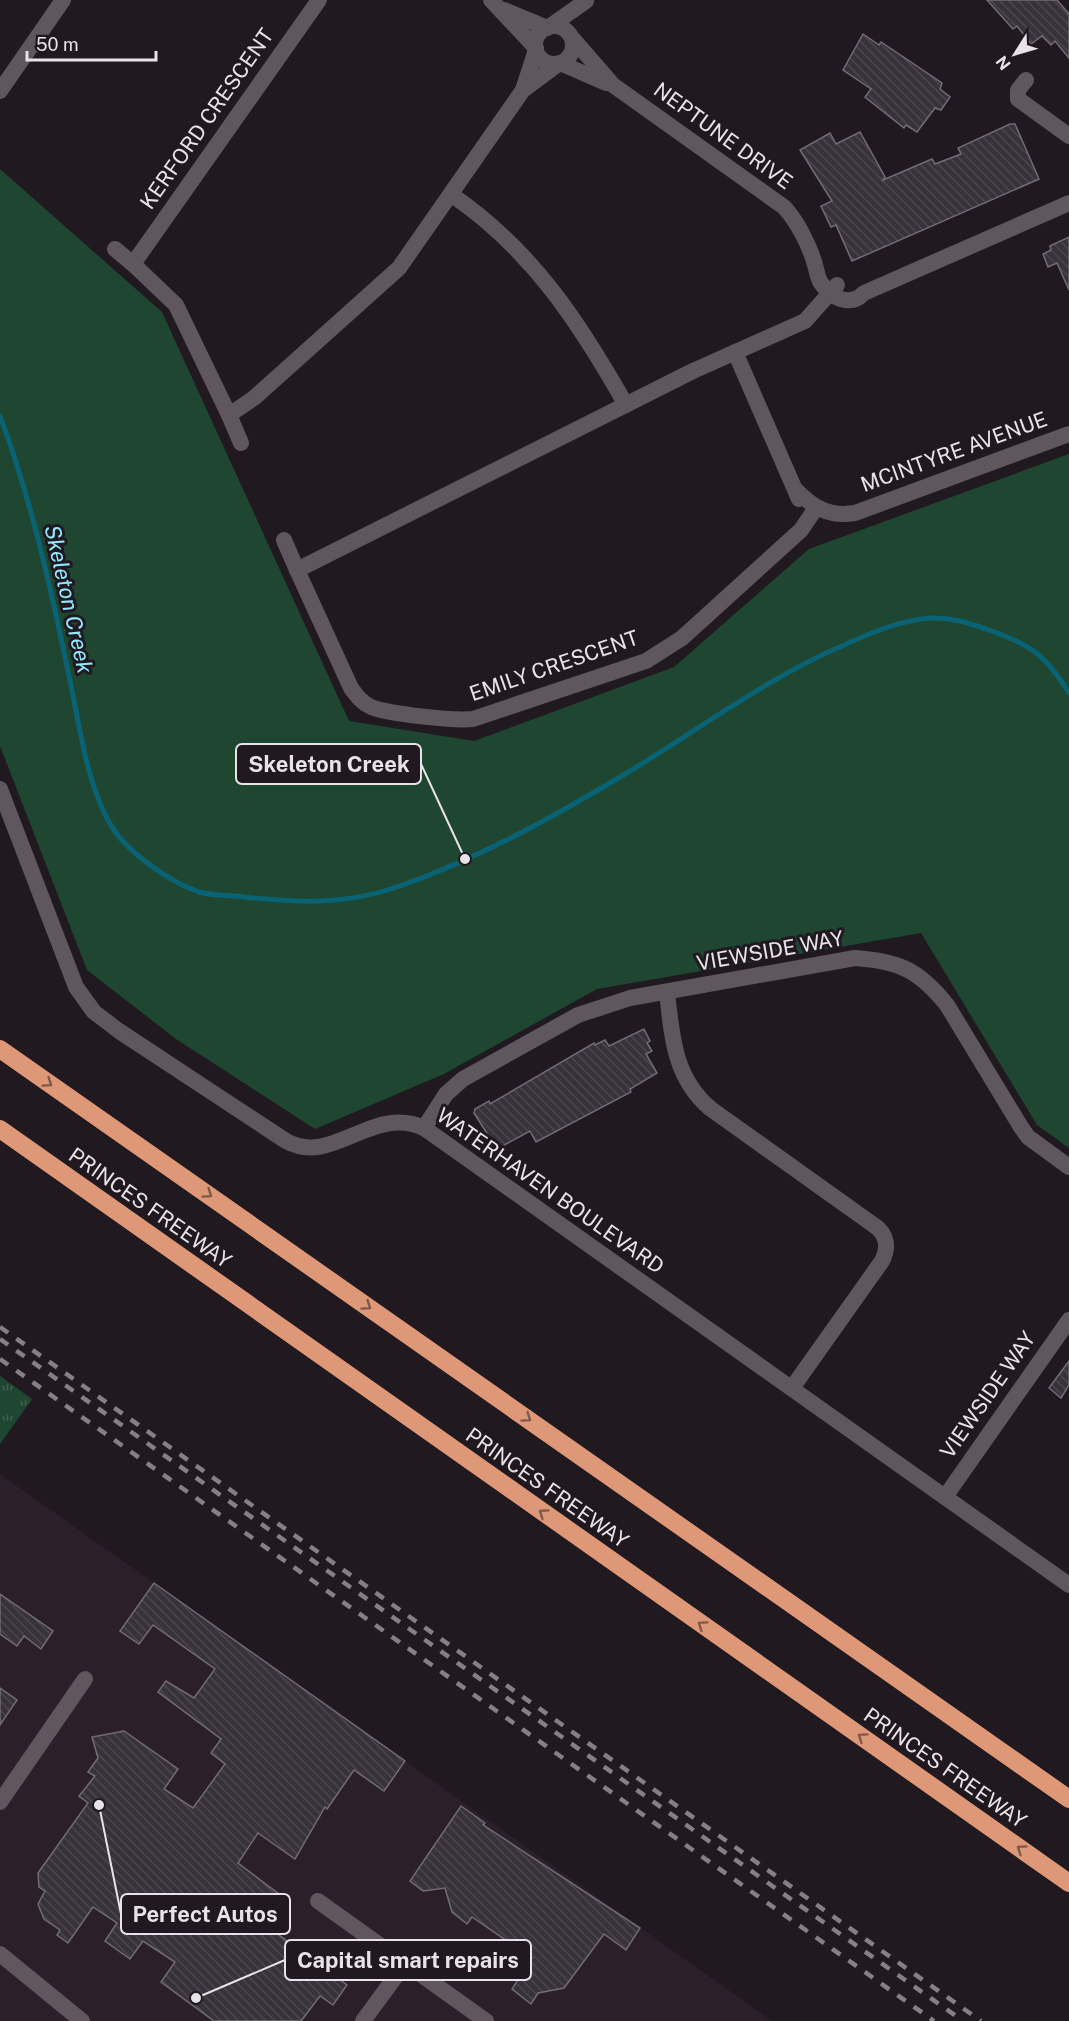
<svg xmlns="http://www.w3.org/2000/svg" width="1069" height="2021" font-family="'Public Sans',sans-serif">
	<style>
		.built { fill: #2b1f2a }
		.grass { fill: url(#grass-tufts) }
		.park { fill: #1f4631 }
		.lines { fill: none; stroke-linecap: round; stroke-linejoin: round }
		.stream { stroke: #096375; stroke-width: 5 }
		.building { fill: url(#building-back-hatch); stroke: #726c76; stroke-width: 1.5 }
		.minor { stroke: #5f565e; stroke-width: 16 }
		.motorway { stroke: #de9878; stroke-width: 18 }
		.rail { stroke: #868086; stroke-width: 4.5; stroke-dasharray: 10 10; stroke-linecap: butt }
		.oneway { stroke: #7f584c }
		.labels { text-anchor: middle; stroke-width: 6; stroke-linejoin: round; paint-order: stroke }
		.street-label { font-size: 21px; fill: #e8e3e8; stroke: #20191f }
		.water-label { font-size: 22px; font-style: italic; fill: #93e8ff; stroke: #20191f }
		.leader { fill: none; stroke: #e8e3e8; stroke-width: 2 }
		.callout-dot { fill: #e8e3e8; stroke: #20191f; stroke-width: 2 }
		.callout { fill: #20191f; stroke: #e8e3e8; stroke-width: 2 }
		.callout-label { font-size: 22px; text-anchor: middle; font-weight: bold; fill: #e8e3e8 }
	</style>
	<defs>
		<pattern id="grass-tufts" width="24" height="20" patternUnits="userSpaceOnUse" patternTransform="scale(1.5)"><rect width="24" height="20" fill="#1f4631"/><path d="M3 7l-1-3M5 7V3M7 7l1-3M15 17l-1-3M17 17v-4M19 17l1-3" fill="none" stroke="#40614f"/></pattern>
		<pattern id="building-back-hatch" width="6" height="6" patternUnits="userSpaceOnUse" patternTransform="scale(1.5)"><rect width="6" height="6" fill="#37323b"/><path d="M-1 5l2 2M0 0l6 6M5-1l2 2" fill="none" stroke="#4a464e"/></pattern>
	</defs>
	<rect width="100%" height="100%" fill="#20191f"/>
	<!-- built -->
	<path class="built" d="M0 1474 340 1715 772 2021H0Z"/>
	<!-- grass -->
	<path class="grass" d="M0 1376 32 1399 0 1444Z"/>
	<!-- park -->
	<path class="park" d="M0 169 162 312 349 721 474 741 674 667 809 549 1069 454V1148L1037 1125 921 933 597 989 444 1074 315 1129 176 1039 87 970 0 746Z"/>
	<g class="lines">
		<!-- stream -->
		<path class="stream" d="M0 416C31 499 50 585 68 671 79 720 86 788 114 830 130 854 172 883 199 892 212 896 230 895 244 897 299 903 347 905 400 886 480 858 557 815 630 771 701 728 767 678 844 645 873 632 898 621 930 618 951 617 969 623 989 630 1031 645 1045 654 1069 693"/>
	</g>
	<!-- building -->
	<g class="building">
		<path d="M987 0H1057L1069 14V58L1055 41 1051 45 1042 36 1031 44 1017 26 1013 29Z"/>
		<path d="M863 34 879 45 881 42 942 83 940 89 950 97 941 110 935 108 917 132 906 125 904 128 865 97 871 89 843 70Z"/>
		<path d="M1010 124H1015L1039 179 852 261 836 225 831 227 821 206 832 201 800 150 830 133 836 144 860 132 885 177 883 180 932 159 935 164 961 154 958 148Z"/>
		<path d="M1069 237V290L1057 263 1048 267 1043 254 1051 250 1050 246Z"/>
		<path d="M644 1029 650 1041 647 1043 652 1051 646 1054 657 1073 630 1089 631 1092 536 1142 530 1131 497 1149 474 1113 475 1109 489 1101 490 1104 594 1043 595 1045 605 1040 609 1046Z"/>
		<path d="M1069 1361V1385L1061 1398 1049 1388Z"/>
		<path d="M154 1583 405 1761 384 1791 354 1770 327 1809 325 1807 295 1859 258 1833 238 1863 288 1901 273 1924 279 1935 347 1985 333 2005 320 1996 301 2021H214L161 1982 175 1962 143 1941 130 1959 105 1941 117 1923 93 1907 68 1943 57 1935 60 1930 44 1919 38 1904 45 1891 39 1887 38 1873 88 1803 79 1796 95 1776 88 1772 98 1758 92 1737 124 1731 178 1769 164 1789 193 1808 225 1764 211 1753 221 1739 158 1692 166 1681 194 1698 215 1669 153 1625 139 1644 120 1631Z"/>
		<path d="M0 1594 53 1631 41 1649 24 1636 17 1646 0 1634Z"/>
		<path d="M0 1688 17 1700 0 1725Z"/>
		<path d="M461 1806 485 1823 483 1825 640 1928 626 1950 604 1934 564 1988 538 1993 531 2004 512 1989 532 1958 472 1917 467 1924 452 1912 445 1888 423 1891 410 1881Z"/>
	</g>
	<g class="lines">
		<!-- minor -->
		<g class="minor">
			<path d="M319 0 133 264 176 305 229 415 254 398 399 268 523 90 536 50"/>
			<path d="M491 0 536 48"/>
			<path d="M504 10 547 28"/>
			<circle cx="554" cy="45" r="19"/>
			<path d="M549 27 586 1"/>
			<path d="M573 39 613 85 784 207C797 221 810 246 815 265 817 271 817 277 821 283 830 297 850 308 864 293L1069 203"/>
			<path d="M560 63 606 83"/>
			<path d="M1026 80 1018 90V99L1069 136"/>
			<path d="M523 90 558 64"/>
			<path d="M0 91 63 0"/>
			<path d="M452 195C532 250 579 322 626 405"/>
			<path d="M115 249 133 264"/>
			<path d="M735 352 799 499"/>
			<path d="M229 415 241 443"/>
			<path d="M795 489C813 508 829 517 855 513L1069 434"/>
			<path d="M816 508 801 530 682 638 646 661 473 719C452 721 390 714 371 707 362 703 357 696 351 688L297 570 693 371 805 321 837 285"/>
			<path d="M284 540 297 570"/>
			<path d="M0 789 76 987 94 1012 119 1031 286 1141C333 1167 372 1104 424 1128L1069 1585"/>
			<path d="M667 992C672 1037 674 1078 711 1109L875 1226C887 1234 889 1248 882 1261L792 1388"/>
			<path d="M424 1128 446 1094 463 1079 578 1015 630 998 855 958C899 961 919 970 947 1005L1021 1127 1028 1137 1069 1167"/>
			<path d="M945 1497 1069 1320"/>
			<path d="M0 1802 85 1679"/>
			<path d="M318 1901 486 2021"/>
			<path d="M0 1954 82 2021"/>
			<path d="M363 2021 404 1965"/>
		</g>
		<!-- motorway -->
		<g class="motorway">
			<path d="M0 1049 1069 1799"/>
			<path d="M0 1129 1069 1883"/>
		</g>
		<!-- rail -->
		<g class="rail">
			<path d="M0 1327 981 2021"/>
			<path d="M0 1339 963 2021"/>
			<path d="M0 1359 934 2021"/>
		</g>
	</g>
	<!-- one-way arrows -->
	<defs><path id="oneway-chevron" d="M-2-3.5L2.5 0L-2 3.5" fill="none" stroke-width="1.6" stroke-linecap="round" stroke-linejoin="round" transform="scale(1.5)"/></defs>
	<g class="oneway">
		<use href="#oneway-chevron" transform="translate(48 1083) rotate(35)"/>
		<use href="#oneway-chevron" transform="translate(208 1194) rotate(35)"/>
		<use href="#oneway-chevron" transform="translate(367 1306) rotate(35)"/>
		<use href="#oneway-chevron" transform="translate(527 1418) rotate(35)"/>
		<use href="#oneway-chevron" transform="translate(543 1513) rotate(-145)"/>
		<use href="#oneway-chevron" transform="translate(702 1625) rotate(-145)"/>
		<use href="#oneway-chevron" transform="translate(862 1737) rotate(-145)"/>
		<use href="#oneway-chevron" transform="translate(1021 1849) rotate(-145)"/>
	</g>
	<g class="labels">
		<!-- street labels -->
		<g class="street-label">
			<text transform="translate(207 119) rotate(-55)" y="7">KERFORD CRESCENT</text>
			<text transform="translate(723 136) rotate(36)" y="7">NEPTUNE DRIVE</text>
			<text transform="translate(954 452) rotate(-20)" y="7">MCINTYRE AVENUE</text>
			<text transform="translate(554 666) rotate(-19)" y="7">EMILY CRESCENT</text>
			<text transform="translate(770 951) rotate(-10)" y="7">VIEWSIDE WAY</text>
			<text transform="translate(550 1191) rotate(35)" y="7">WATERHAVEN BOULEVARD</text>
			<text transform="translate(150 1208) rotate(35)" y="7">PRINCES FREEWAY</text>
			<text transform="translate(988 1395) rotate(-55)" y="7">VIEWSIDE WAY</text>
			<text transform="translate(547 1488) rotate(35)" y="7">PRINCES FREEWAY</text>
			<text transform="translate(945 1768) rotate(35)" y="7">PRINCES FREEWAY</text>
		</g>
		<!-- water labels -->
		<g class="water-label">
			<text transform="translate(69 599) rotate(77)" y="8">Skeleton Creek</text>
		</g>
	</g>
	<!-- callouts -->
	<path class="leader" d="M465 859L421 764M99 1805L121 1914M196 1998L285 1960"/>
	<g class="callout-dot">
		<circle cx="465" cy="859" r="6"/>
		<circle cx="99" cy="1805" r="6"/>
		<circle cx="196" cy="1998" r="6"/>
	</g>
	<g class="callout">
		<rect x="236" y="744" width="185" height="40" rx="6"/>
		<rect x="121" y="1894" width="169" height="40" rx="6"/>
		<rect x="285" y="1940" width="246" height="40" rx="6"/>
	</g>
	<g class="callout-label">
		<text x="329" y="772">Skeleton Creek</text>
		<text x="205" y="1922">Perfect Autos</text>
		<text x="408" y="1968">Capital smart repairs</text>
	</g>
	<!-- north arrow -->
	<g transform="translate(1015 54) rotate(233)" stroke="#20191f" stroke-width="4.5" paint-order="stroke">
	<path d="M0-4.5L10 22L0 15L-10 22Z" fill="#e8e3e8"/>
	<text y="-9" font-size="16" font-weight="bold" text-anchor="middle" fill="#e8e3e8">N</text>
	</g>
	<!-- scale -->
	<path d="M27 51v9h129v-9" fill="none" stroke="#e8e3e8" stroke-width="3"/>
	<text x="36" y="51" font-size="18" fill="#e8e3e8" stroke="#20191f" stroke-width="4.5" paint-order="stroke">50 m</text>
</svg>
